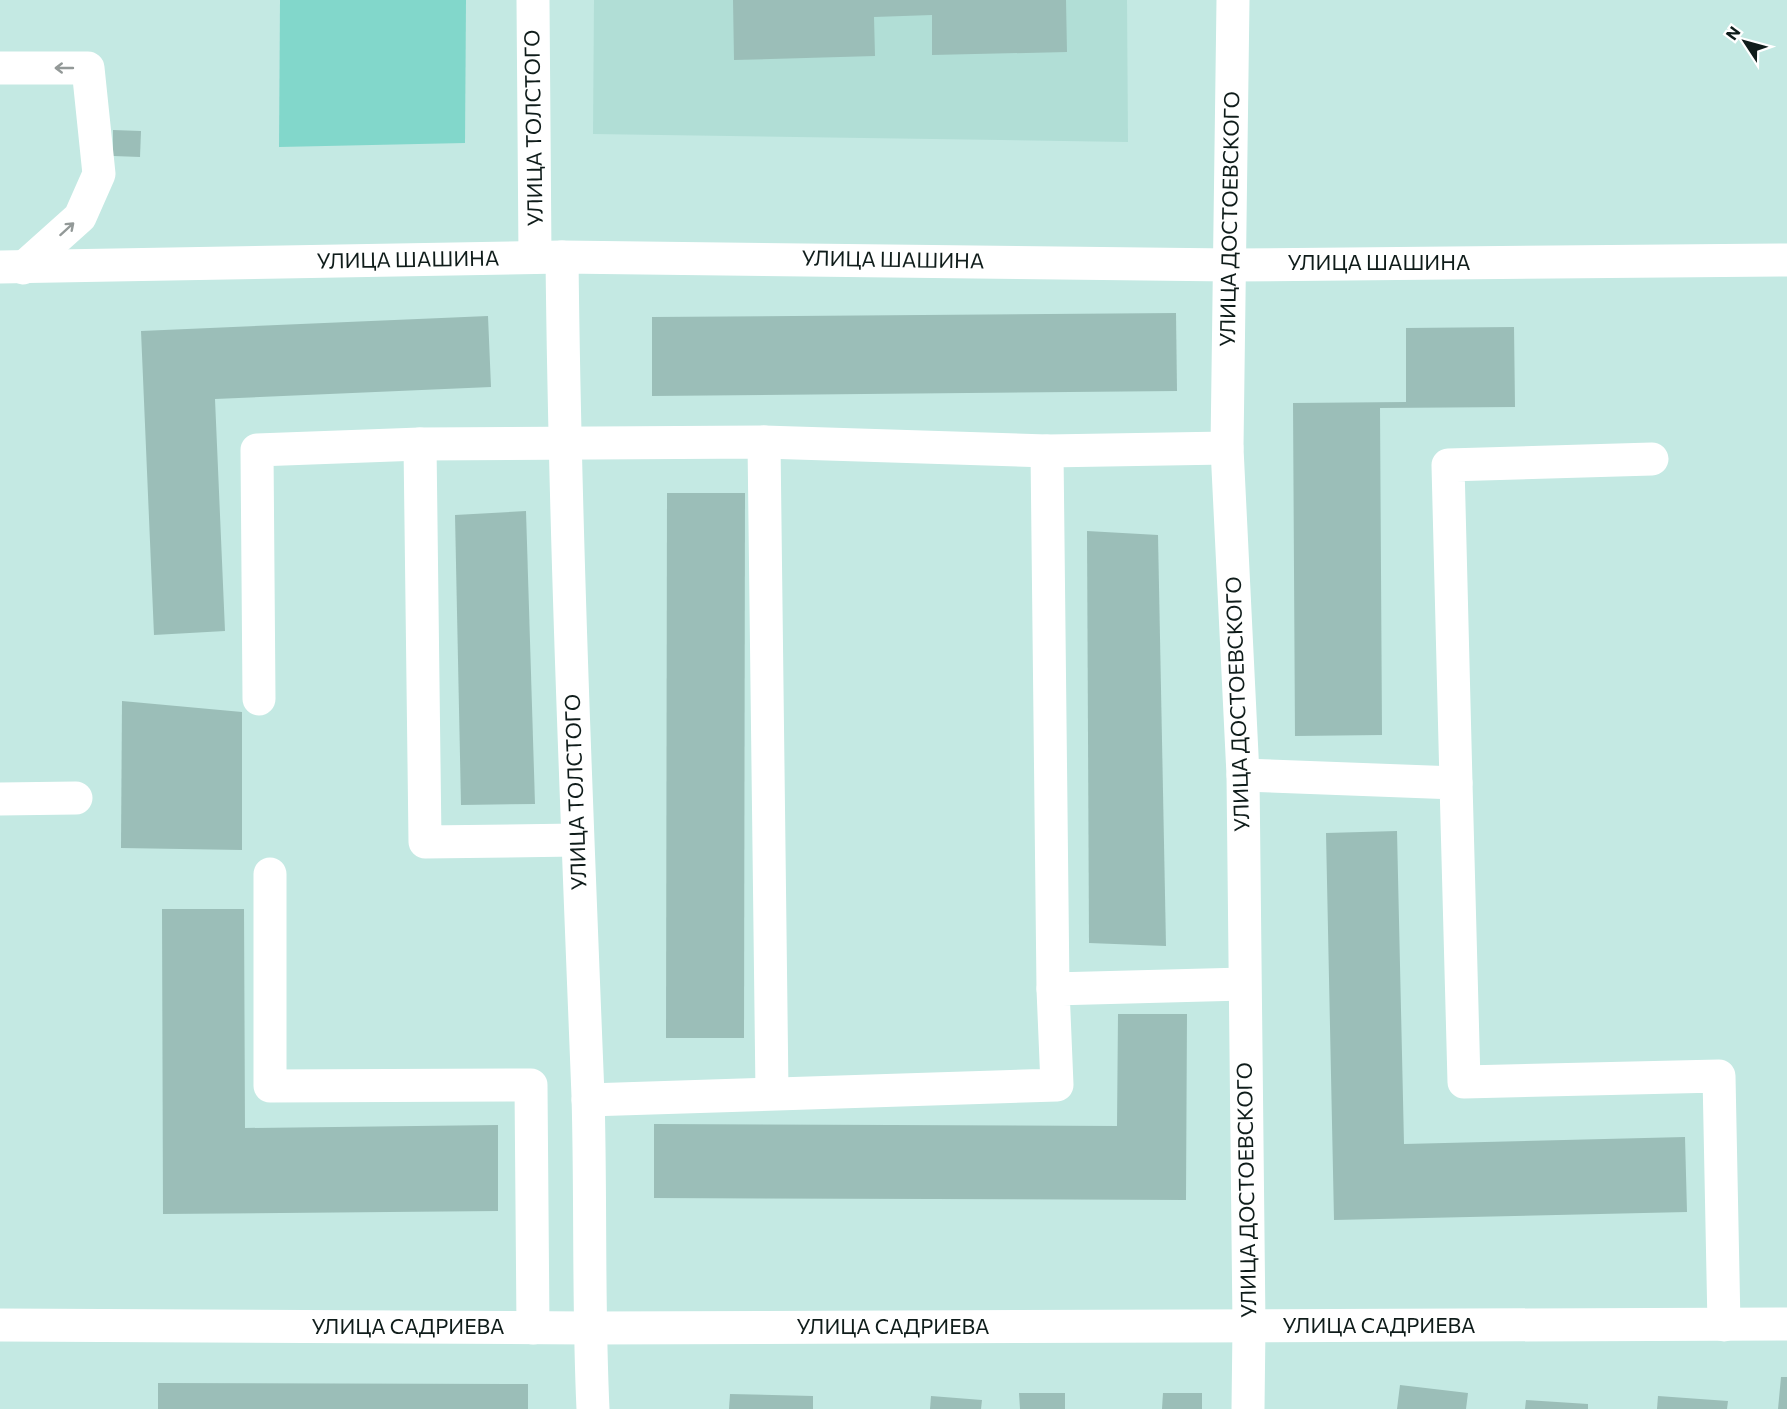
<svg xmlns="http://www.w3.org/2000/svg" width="1787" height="1409" font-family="Commissioner,sans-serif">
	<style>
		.built { fill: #b1ded6 }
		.green { fill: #82d7cb }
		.building { fill: #9bbeb8 }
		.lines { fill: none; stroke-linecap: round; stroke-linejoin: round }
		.minor { stroke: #fff; stroke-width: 33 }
		.oneway { stroke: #939998 }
		.labels { text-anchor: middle; stroke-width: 6; stroke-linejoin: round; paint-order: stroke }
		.street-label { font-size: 21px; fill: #0f1c1a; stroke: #fff }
	</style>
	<rect width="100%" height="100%" fill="#c4e9e3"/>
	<!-- built -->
	<path class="built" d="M594 0H1127L1128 142 593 134Z"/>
	<!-- green -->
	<path class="green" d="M280 0H466L465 143 279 147Z"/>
	<!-- building -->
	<g class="building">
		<path d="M733 0H1066L1067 52 932 55V15L874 17 875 56 734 60Z"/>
		<path d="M113 130 141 131 140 157 113 156Z"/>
		<path d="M1176 313 1177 391 652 396V317Z"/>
		<path d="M488 316 491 387 215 399 225 631 154 635 141 331Z"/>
		<path d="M1514 327 1515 407 1380 408 1382 735 1295 736 1293 403 1406 402V328Z"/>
		<path d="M667 493H745L744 1038H666Z"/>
		<path d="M526 511 535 804 461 805 455 515Z"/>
		<path d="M1087 531 1158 535 1166 946 1089 943Z"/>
		<path d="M122 701 242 712V850L121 848Z"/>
		<path d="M1397 831 1404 1144 1685 1137 1687 1212 1334 1220 1326 833Z"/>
		<path d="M162 909H244L245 1128 498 1125V1211L163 1214Z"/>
		<path d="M1118 1014H1187L1186 1200 654 1198V1124L1117 1126Z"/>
		<path d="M1781 1377H1787V1409H1778Z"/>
		<path d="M158 1383 528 1384V1409H158Z"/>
		<path d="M1400 1385 1468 1393 1466 1409H1397Z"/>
		<path d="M1019 1393H1065V1409H1020Z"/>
		<path d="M1163 1393H1202V1409H1162Z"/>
		<path d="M730 1394 813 1396V1409H729Z"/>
		<path d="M931 1396 982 1400 981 1409H930Z"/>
		<path d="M1658 1396 1728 1401 1727 1409H1657Z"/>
		<path d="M1526 1400 1588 1404V1409H1525Z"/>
	</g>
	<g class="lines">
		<!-- minor -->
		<g class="minor">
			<path d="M533 0 535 257"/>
			<path d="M1233 0 1227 448 1243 775 1249 1326 1248 1409"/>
			<path d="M0 68H88L99 174 80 217 23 268"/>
			<path d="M562 257C565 537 577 816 588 1096 591 1200 588 1305 593 1409"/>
			<path d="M0 267 562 257 1231 265 1787 260"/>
			<path d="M764 442 1047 451 1053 989"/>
			<path d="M420 444 425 842 577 840"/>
			<path d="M1047 451 1227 448"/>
			<path d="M259 699 257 450 420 444 764 442 772 1093"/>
			<path d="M1243 775 1456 783 1464 1082 1719 1076 1724 1325"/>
			<path d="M1456 783 1448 465 1652 459"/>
			<path d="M0 799 76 798"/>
			<path d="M270 874V1086L531 1085 533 1328"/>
			<path d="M588 1100 1057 1085 1053 989 1244 984"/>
			<path d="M0 1325 589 1328 1787 1324"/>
		</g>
	</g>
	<!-- one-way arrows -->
	<defs><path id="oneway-shaft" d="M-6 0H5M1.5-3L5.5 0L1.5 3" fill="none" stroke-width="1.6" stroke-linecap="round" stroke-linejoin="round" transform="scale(1.5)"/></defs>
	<g class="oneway">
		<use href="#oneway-shaft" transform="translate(64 68) rotate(-180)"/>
		<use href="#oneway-shaft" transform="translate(67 229) rotate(-42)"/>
	</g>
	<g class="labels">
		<!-- street labels -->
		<g class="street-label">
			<text transform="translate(534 128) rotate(-91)" y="7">УЛИЦА ТОЛСТОГО</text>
			<text transform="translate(1230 219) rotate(-89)" y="7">УЛИЦА ДОСТОЕВСКОГО</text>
			<text transform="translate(408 260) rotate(-1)" y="7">УЛИЦА ШАШИНА</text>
			<text transform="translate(893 260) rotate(1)" y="7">УЛИЦА ШАШИНА</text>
			<text x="1379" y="270">УЛИЦА ШАШИНА</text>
			<text transform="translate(1238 704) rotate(-92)" y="7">УЛИЦА ДОСТОЕВСКОГО</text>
			<text transform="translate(576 792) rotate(-92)" y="7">УЛИЦА ТОЛСТОГО</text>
			<text transform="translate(1247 1190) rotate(-91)" y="7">УЛИЦА ДОСТОЕВСКОГО</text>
			<text x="1379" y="1333">УЛИЦА САДРИЕВА</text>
			<text x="408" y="1334">УЛИЦА САДРИЕВА</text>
			<text x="893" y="1334">УЛИЦА САДРИЕВА</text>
		</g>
	</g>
	<!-- north arrow -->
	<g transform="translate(1745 42) rotate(306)" stroke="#ffffff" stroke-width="4.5" paint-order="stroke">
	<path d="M0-4.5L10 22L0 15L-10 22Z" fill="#0f1c1a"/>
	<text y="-9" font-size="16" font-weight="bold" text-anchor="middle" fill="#0f1c1a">N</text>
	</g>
</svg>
